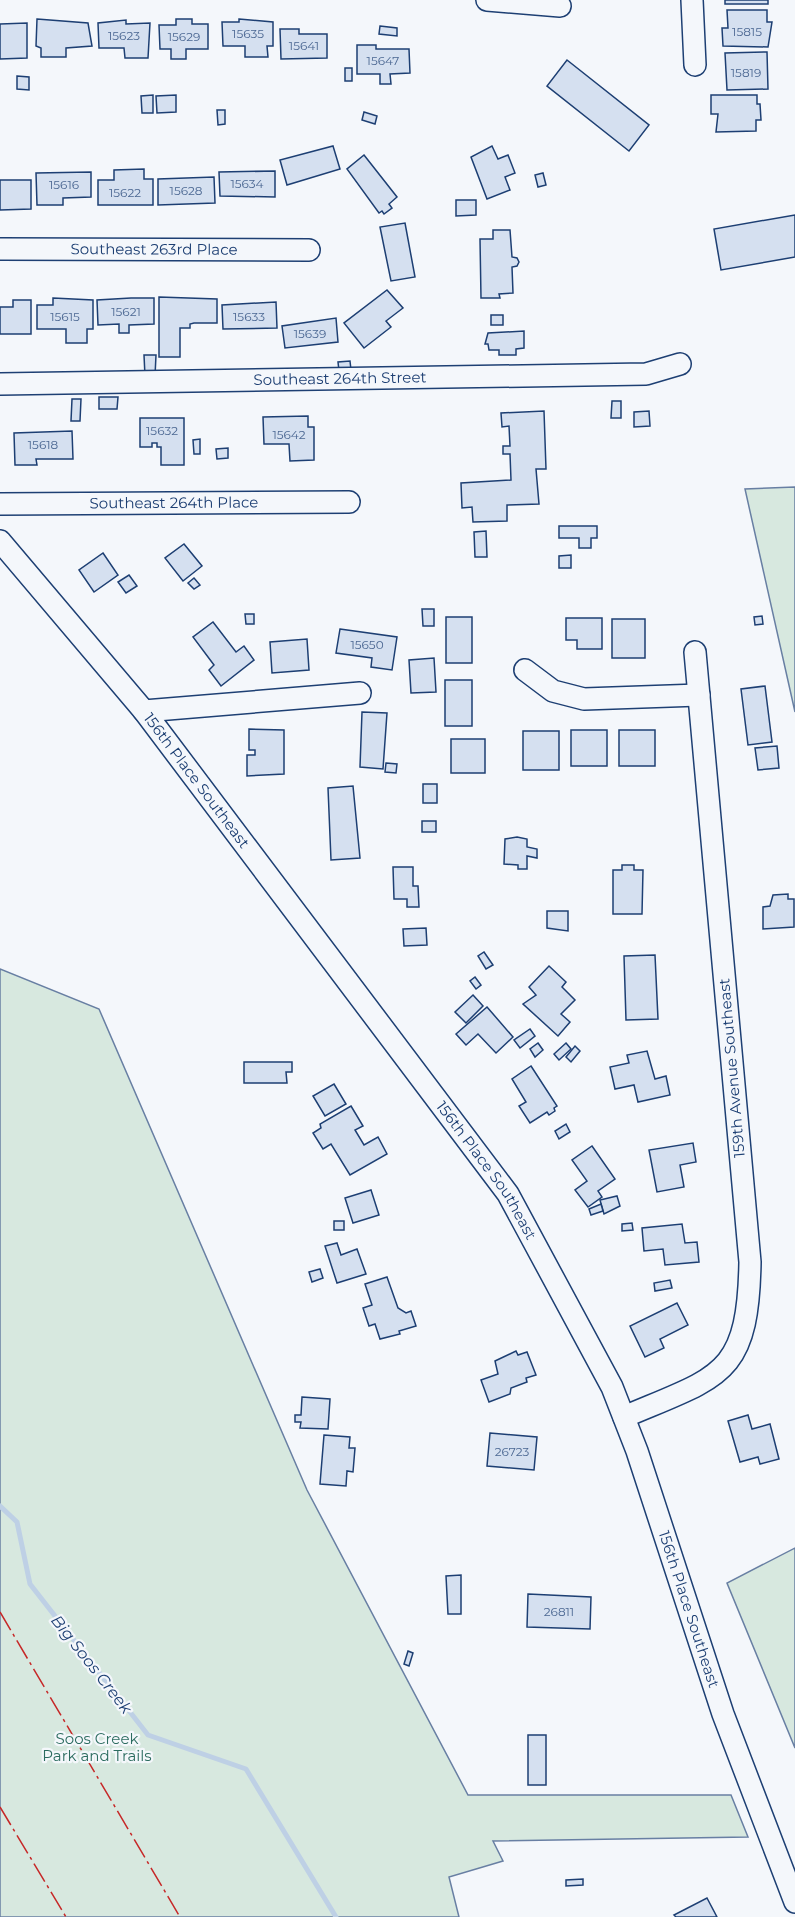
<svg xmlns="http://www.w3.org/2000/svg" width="795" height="1917" font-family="Montserrat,sans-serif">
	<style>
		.green { fill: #d7e8df; stroke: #687fa3; stroke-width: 1.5 }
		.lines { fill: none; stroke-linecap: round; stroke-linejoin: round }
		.stream { stroke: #bed0e5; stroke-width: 5 }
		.building { fill: #d5e0f0; stroke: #1d3f73; stroke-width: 1.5 }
		.minor-casing { stroke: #1d3f73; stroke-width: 24 }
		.minor { stroke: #f4f7fb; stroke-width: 21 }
		.power { stroke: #c62828; stroke-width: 1.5; stroke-dasharray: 21 4.5 3 4.5; stroke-linecap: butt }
		.labels { text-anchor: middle; stroke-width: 4.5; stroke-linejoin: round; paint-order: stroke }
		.number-label { font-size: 12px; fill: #4b6792 }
		.street-label { font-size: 15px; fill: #1d3f73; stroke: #f4f7fb }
		.park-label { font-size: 15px; fill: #2c6c60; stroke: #f4f7fb }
		.water-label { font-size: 16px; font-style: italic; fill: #1d3f73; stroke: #f4f7fb }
	</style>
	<rect width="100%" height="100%" fill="#f4f7fb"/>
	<!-- green -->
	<g class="green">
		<path d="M795 487V712L745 489Z"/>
		<path d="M0 969 99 1009 307 1490 468 1795H731L748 1837 493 1841 503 1861 449 1877 459 1917H0Z"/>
		<path d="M795 1548V1748L727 1583Z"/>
	</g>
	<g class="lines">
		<!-- stream -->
		<path class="stream" d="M0 1506 17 1522 30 1584 148 1735 246 1769 336 1917"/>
	</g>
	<!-- building -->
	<g class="building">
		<rect x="725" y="0" width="43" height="4"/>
		<path d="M727 10H767V22H772L768 47 723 46 722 28H728Z"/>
		<path d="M37 19 88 23 92 46 66 48V57H41V48L36 46Z"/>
		<path d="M176 19H192V24H208V49H186V59H171V49H160L159 25H176Z"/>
		<path d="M239 19 273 22V46H267L268 57H245V46H223L222 22H239Z"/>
		<path d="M126 20V24L150 23 148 58H125L124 48H99L98 23Z"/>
		<path d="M27 23V58L0 59V24Z"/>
		<path d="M380 26 397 28V36L379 34Z"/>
		<path d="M280 29H299V34H327V58L281 59Z"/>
		<path d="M357 45H376V49H409L410 73 390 74 391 84H380V74H357Z"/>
		<path d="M767 52 768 89 727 90 725 53Z"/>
		<path d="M567 60 649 125 629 151 547 86Z"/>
		<rect x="345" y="68" width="7" height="13"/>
		<path d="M17 76 29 77V90L17 89Z"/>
		<path d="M153 95V113H142L141 96Z"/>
		<path d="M176 95V112L157 113 156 96Z"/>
		<path d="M711 95H757V104H760L761 120H756V131L716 132 718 114H711Z"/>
		<path d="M217 110H225V124L218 125Z"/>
		<path d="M364 112 377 116 375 124 362 120Z"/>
		<path d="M333 146 340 169 287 185 280 160Z"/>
		<path d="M492 146 498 159 508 155 515 173 505 177 510 190 487 199 471 157Z"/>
		<path d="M364 155 397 197 389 204 392 208 384 214 382 211 379 213 347 169Z"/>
		<path d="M144 169V179H153V205H98V180H114V170Z"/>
		<path d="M275 171V197L220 196 219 172Z"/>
		<path d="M91 172V197L63 198V205H37L36 173Z"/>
		<path d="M543 173 546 185 538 187 535 175Z"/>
		<path d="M214 177 215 203 158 205V179Z"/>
		<path d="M0 180H31V209L0 210Z"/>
		<path d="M456 200H476V215L456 216Z"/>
		<path d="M795 215V257L721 270 714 229Z"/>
		<path d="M405 223 415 277 391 281 380 227Z"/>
		<path d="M493 230H510L512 257 517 258 519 262 517 266 512 267 513 293 499 294 500 298H481L480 239H493Z"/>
		<path d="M387 290 403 308 386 321 391 327 364 348 344 323Z"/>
		<path d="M159 297 217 299V323H194L190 324V328H180V357H159Z"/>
		<path d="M53 298 93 300V329H87V343H66V329H37V305H53Z"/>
		<path d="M131 298H154V324L129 325V333H119V324L98 325 97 300Z"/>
		<path d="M13 300H31V334H0V307H13Z"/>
		<path d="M276 302 277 328 223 329 222 305Z"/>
		<rect x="491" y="315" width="12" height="10"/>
		<path d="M336 318 338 342 285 348 282 326Z"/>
		<path d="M524 331V348L516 349V355H499V350H489L488 344H485L488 333Z"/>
		<path d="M144 355H156L155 376H145Z"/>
		<path d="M350 361 351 370 339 371 338 362Z"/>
		<path d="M99 397H118L117 409H99Z"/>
		<path d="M72 399H81L80 421H71Z"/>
		<path d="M612 401H621V418H611Z"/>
		<path d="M544 411 546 469H536L539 504 507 505V521L473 522 472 507 462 508 461 483 511 480 510 454H503V446H510L509 426 502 427 501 413Z"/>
		<path d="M649 411 650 426 634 427V412Z"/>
		<path d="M308 416V427H314V460L290 461 289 444H264L263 417Z"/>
		<path d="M140 418H184V465H161V447H157V443H152V447H140Z"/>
		<path d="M72 431 73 459H36L37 465H15L14 433Z"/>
		<path d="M200 439V454H194L193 440Z"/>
		<path d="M228 448V458L217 459 216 449Z"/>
		<path d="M559 526H597V538H591V548H579V538H559Z"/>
		<path d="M486 531 487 557H475L474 532Z"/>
		<path d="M184 544 202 566 183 581 165 558Z"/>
		<path d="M103 553 118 575 94 592 79 570Z"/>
		<path d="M571 555V568H559V556Z"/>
		<path d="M129 575 137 586 126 593 118 582Z"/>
		<path d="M194 578 200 585 194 589 188 583Z"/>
		<path d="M422 609H434V626H423Z"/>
		<path d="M245 614H254V624H246Z"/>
		<path d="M762 616 763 624 755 625 754 617Z"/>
		<rect x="446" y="617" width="26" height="46"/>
		<path d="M566 618H602V649H577V640H566Z"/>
		<rect x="612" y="619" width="33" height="39"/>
		<path d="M213 622 236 652 244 646 254 660 221 686 209 670 214 665 193 637Z"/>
		<path d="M340 629 397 637 392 670 371 667 372 658 336 653Z"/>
		<path d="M307 639 309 670 272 673 270 642Z"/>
		<path d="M434 658 436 692 411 693 409 660Z"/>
		<rect x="445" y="680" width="27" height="46"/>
		<path d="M765 686 772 742 748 745 741 689Z"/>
		<path d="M362 712 387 713 383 769 360 767Z"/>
		<path d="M249 729 284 730V774L247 776V755H255V750H249Z"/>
		<rect x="571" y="730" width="36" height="36"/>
		<rect x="619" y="730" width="36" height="36"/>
		<rect x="523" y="731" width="36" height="39"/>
		<rect x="451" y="739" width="34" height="34"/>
		<path d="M777 746 779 768 758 770 755 748Z"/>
		<path d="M386 763 397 764 396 773 385 772Z"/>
		<rect x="423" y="784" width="14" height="19"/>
		<path d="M353 786 360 858 331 860 328 788Z"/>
		<rect x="422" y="821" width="14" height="11"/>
		<path d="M517 837 527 839V847L537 849V858L527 856V869H518V865L504 864 505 839Z"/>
		<path d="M622 865H634V870H643L642 914H613V870H622Z"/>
		<path d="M393 867H413V886H418L419 907H407V899H394Z"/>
		<path d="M788 894V899H794V927L763 929V907L770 906 773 895Z"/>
		<path d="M547 911H568V931L547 928Z"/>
		<path d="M426 928 427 945 404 946 403 929Z"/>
		<path d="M484 952 493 965 486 969 478 956Z"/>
		<path d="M655 955 658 1019 626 1020 624 956Z"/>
		<path d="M549 966 566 982 562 987 575 1000 561 1014 570 1022 558 1036 523 1004 536 995 529 987Z"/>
		<path d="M475 977 481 985 476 989 470 981Z"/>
		<path d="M473 995 483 1006 466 1023 455 1012Z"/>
		<path d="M487 1007 513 1037 496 1053 478 1034 466 1045 456 1034Z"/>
		<path d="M530 1029 535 1036 520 1048 514 1040Z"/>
		<path d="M538 1043 543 1050 535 1057 530 1049Z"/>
		<path d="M566 1043 571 1049 559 1060 554 1054Z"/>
		<path d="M575 1046 580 1051 571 1062 566 1057Z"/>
		<path d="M647 1051 655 1079 666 1076 670 1095 638 1102 634 1085 615 1089 610 1067 629 1063 627 1055Z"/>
		<path d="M244 1062H292V1072H286L287 1083H244Z"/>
		<path d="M531 1066 557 1106 554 1108 555 1111 549 1115 547 1112 530 1123 519 1106 526 1102 512 1079Z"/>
		<path d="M334 1084 346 1104 325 1116 313 1096Z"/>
		<path d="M351 1106 363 1126 355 1130 364 1145 378 1137 387 1154 350 1175 331 1144 323 1149 313 1133 321 1128 320 1124Z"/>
		<path d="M566 1124 570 1132 559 1139 555 1131Z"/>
		<path d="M693 1143 696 1162 680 1165 684 1187 657 1192 649 1150Z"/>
		<path d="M592 1146 615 1179 598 1191 602 1197 588 1207 575 1190 587 1181 572 1160Z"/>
		<path d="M371 1190 379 1215 353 1223 345 1198Z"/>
		<path d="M617 1196 620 1206 604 1214 600 1200Z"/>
		<path d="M601 1204 603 1211 591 1215 589 1209Z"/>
		<rect x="334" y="1221" width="10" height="9"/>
		<path d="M632 1223 633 1230 622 1231V1224Z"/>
		<path d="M682 1224 685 1243 697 1242 699 1262 665 1265 663 1249 644 1251 642 1228Z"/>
		<path d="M337 1243 341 1255 357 1249 366 1274 337 1283 325 1246Z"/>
		<path d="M320 1269 323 1278 312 1282 309 1272Z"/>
		<path d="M387 1277 398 1308 406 1313 411 1311 416 1326 399 1331 400 1334 380 1339 375 1324 369 1326 363 1308 372 1305 365 1284Z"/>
		<path d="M670 1280 672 1288 655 1291 654 1283Z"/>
		<path d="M677 1303 688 1325 660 1339 664 1348 645 1357 630 1326Z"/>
		<path d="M516 1351 518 1355 527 1352 536 1375 526 1378 527 1382 511 1388 510 1394 489 1402 481 1380 498 1374 495 1361Z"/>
		<path d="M302 1397 330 1399 328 1429 300 1428 301 1422H295V1415H301Z"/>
		<path d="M748 1415 752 1429 770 1424 779 1459 760 1464 758 1457 740 1462 728 1421Z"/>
		<path d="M490 1433 537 1437 534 1470 487 1466Z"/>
		<path d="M324 1435 350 1437 349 1448H355L353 1472 347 1471 346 1486 320 1484Z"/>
		<path d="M461 1575V1614H448L446 1576Z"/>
		<path d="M528 1594 591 1597 590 1629 527 1627Z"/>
		<path d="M408 1651 413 1653 409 1666 404 1664Z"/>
		<rect x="528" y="1735" width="18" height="50"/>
		<path d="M583 1879V1885L566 1886V1880Z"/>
		<path d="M707 1898 717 1917H676L674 1915Z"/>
	</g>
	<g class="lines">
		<defs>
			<g id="minor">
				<path d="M487 0 560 6"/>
				<path d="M692 0 695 65"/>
				<path id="s1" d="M0 249 309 250"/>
				<path id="s2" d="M0 384 646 374 680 364"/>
				<path id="s3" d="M0 504 349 502"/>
				<path id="s4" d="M0 541 144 711 508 1194 612 1387 637 1451 723 1714 795 1902"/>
				<path d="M525 670 553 691 584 699 699 695"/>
				<path d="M144 711 360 693"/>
				<path d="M624 1417C720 1376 748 1377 750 1262L695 652"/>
			</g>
		</defs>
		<!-- minor casing -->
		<use href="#minor" class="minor-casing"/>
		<!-- minor -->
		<use href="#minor" class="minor"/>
		<!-- power -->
		<g class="power">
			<path d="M0 1612 180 1917"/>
			<path d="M0 1807 66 1917"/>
		</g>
	</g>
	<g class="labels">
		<!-- number labels -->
		<g class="number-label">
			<text x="747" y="36">15815</text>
			<text x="248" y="38">15635</text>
			<text x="124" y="40">15623</text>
			<text x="184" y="41">15629</text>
			<text x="304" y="50">15641</text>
			<text x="383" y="65">15647</text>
			<text x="746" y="77">15819</text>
			<text x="247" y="188">15634</text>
			<text x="64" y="189">15616</text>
			<text x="186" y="195">15628</text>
			<text x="125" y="197">15622</text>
			<text x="126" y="316">15621</text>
			<text x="65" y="321">15615</text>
			<text x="249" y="321">15633</text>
			<text x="310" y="338">15639</text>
			<text x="162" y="435">15632</text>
			<text x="289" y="439">15642</text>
			<text x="43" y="449">15618</text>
			<text x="367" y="649">15650</text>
			<text x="512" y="1456">26723</text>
			<text x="559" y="1616">26811</text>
		</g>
		<!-- street labels -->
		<g class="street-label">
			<text dy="5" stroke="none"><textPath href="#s1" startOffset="154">Southeast 263rd Place</textPath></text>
			<text dy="5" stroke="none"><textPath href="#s2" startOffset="340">Southeast 264th Street</textPath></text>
			<text dy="5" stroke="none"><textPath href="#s3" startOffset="174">Southeast 264th Place</textPath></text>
			<text dy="5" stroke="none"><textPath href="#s4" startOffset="310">156th Place Southeast</textPath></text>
			<text transform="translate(732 1068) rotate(-95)" y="5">159th Avenue Southeast</text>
			<text dy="5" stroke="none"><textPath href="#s4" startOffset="796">156th Place Southeast</textPath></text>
			<text dy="5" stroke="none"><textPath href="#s4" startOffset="1282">156th Place Southeast</textPath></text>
		</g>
		<!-- park labels -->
		<g class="park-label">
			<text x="97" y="1744">Soos Creek<tspan x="97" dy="17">Park and Trails</tspan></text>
		</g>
		<!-- water labels -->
		<g class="water-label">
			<text transform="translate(92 1664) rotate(52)" y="6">Big Soos Creek</text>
		</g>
	</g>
</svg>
